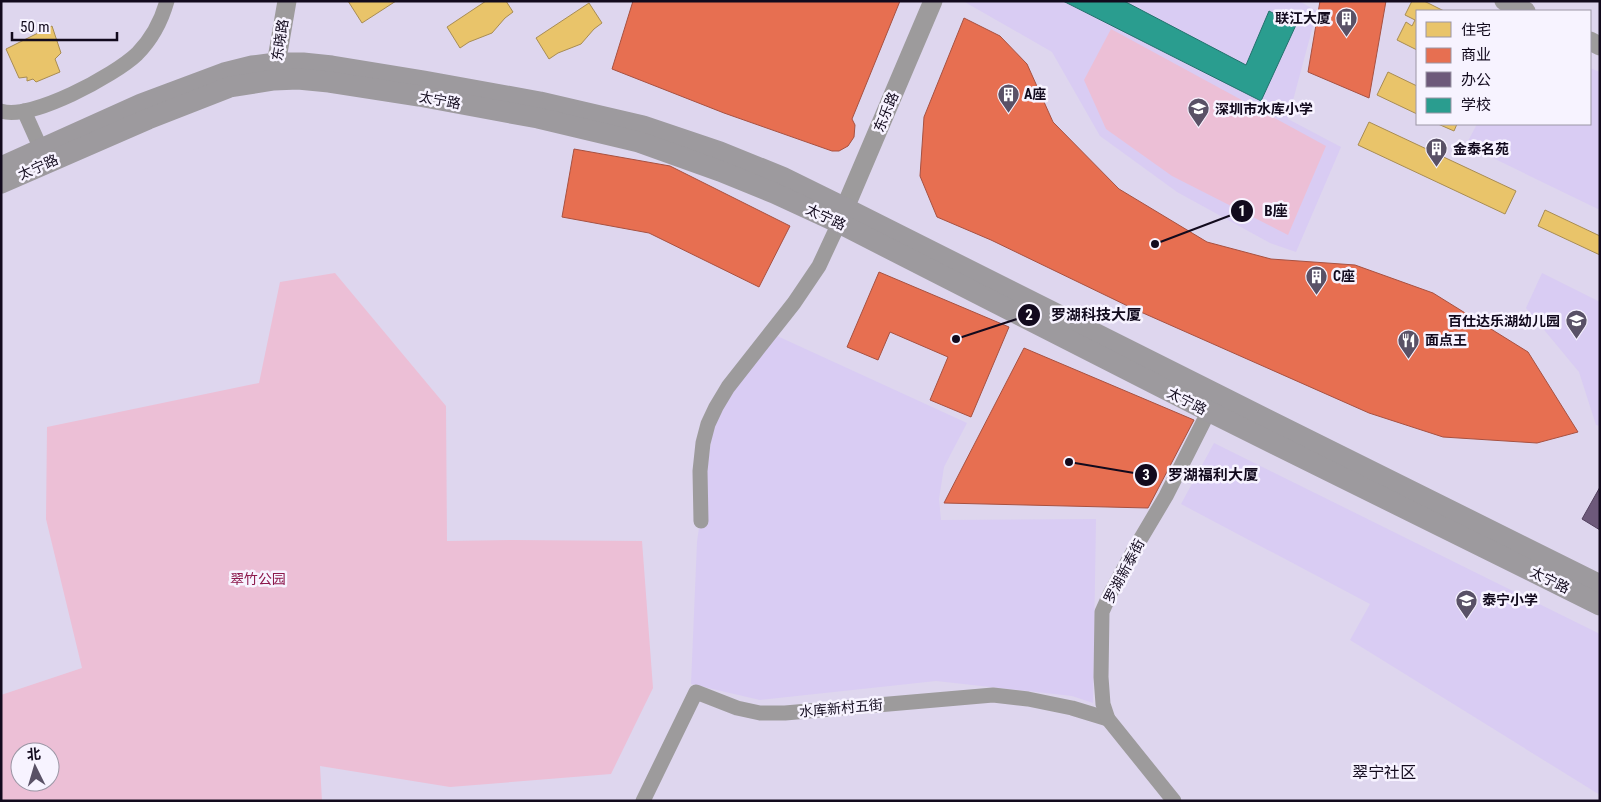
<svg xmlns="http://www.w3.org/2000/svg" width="1601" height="802" font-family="'Roboto Condensed','Noto Sans SC',sans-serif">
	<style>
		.built { fill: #d9ccf3 }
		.green { fill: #ecbfd6; fill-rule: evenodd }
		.homes { fill: #e9c46a; stroke: #a88c53 }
		.shops { fill: #e76f51; stroke: #a75141 }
		.offices { fill: #6d597a; stroke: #52415e }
		.schools { fill: #2a9d8f; stroke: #23716d }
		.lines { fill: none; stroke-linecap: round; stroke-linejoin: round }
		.minor { stroke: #9d9b9c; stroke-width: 15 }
		.tertiary { stroke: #9d9b9c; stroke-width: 19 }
		.secondary { stroke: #9d9a9e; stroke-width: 21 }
		.labels { text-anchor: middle; stroke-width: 5; stroke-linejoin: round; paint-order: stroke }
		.poi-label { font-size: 14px; font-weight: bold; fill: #120a1d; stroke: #f7f3ff; text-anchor: start }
		.street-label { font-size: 14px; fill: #120a1d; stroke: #f7f3ff }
		.park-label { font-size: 14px; fill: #8d194c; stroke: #f7f3ff }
		.quarter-label { font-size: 16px; fill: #120a1d; stroke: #f7f3ff }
		.leader { fill: none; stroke: #120a1d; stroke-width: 2 }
		.callout-dot { fill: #120a1d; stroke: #f7f3ff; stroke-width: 2 }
		.mark-label { font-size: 15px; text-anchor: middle; font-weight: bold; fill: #fff }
		.callout-label { font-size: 15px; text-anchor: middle; font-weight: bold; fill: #120a1d; stroke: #f7f3ff; stroke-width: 5; stroke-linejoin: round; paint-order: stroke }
	</style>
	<rect width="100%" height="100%" fill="#ded6ee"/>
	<!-- built -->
	<g class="built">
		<path d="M963 1H1299L1317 11 1288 119 1341 147 1296 252 1270 243 1177 192 1100 136 1052 52Z"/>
		<path d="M1590 68 1600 72V210L1466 145 1477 124H1590Z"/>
		<path d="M1542 273 1600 302V426L1596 425 1579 372 1526 308Z"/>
		<path d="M775 335 967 423 944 467 939 499 941 520 1096 519 1093 703 1072 696 936 681 760 700 691 684 697 542 714 421 745 373Z"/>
		<path d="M1214 443 1600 634V795L1350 640 1370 604 1181 504Z"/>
	</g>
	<!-- green -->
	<g class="green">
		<path d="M1111 29 1326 146 1288 235 1172 176 1106 129 1084 80Z"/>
		<path d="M335 273 446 406 447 541 513 540 642 541 653 688 611 774 450 787 320 766 322 801H1V695L82 668 46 519 47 427 259 383 280 282ZM20 752H50V782H20Z"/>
	</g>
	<!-- homes -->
	<g class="homes">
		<path d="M348 1H396L362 23Z"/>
		<path d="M486 1H506L513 12 505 18 492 33 469 42 460 48 447 27Z"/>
		<path d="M758 1H797L828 12 823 26 758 3Z"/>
		<path d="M837 1H876L882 11 869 19 859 3 854 4 848 22 880 31 875 46 828 32Z"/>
		<path d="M1356 1H1376L1375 10Z"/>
		<path d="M1412 1H1424L1444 11H1417V50L1397 40 1406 22 1412 26 1415 20 1405 15Z"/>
		<path d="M589 3 602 23 594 29 581 44 558 53 549 59 536 38Z"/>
		<path d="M52 26 61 53 55 59 60 72 36 82 33 79 27 81V77L19 78 6 49Z"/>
		<path d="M1327 31 1336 35 1338 32 1352 39 1350 44 1357 47 1358 44 1366 48V50L1376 56 1370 68 1372 69 1369 76 1366 74 1362 84 1352 80 1351 83 1336 76 1338 73 1332 70 1333 68 1323 63 1324 60 1319 58 1322 51 1318 49 1320 45 1314 42 1318 32 1325 35Z"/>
		<path d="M975 48 1010 81 1038 115 1070 162 1039 183 1002 136 944 78Z"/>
		<path d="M1388 72 1417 86V114L1377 95Z"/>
		<path d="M1369 122 1516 191 1505 214 1358 145Z"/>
		<path d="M1438 124H1457L1454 131Z"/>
		<path d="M610 163 640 167 638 181 658 184 654 212 633 209 631 225 603 220 605 205 584 202 589 173 609 175Z"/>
		<path d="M1101 187 1163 235 1231 258 1222 288 1155 265 1134 253 1081 214Z"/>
		<path d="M726 199 752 214 746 226 764 235 750 260 732 250 724 264 699 250 707 237 688 227 702 201 720 210Z"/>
		<path d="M1545 210 1600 236V255L1538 226Z"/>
		<path d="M1264 275H1329L1371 288 1360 325 1312 317 1258 320 1264 303Z"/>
		<path d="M1404 297 1451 327 1475 346 1524 407 1491 431 1464 398 1441 373 1416 354 1381 333Z"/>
	</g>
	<!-- shops -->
	<g class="shops">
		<path d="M633 1H900L852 119 855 125 854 137 848 146 839 151H832L724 113 612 69Z"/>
		<path d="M1320 1H1386L1369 98 1308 72Z"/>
		<path d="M964 18 1000 36 1027 64 1053 122 1119 189 1207 242 1271 259 1355 265 1433 293 1528 352 1578 432 1537 443 1443 437 1369 413 1134 309 991 240 937 217 920 176 924 117Z"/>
		<path d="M574 149 670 166 790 226 759 287 649 233 562 217Z"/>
		<path d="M879 272 1009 327 971 417 930 400 948 357 890 332 878 360 847 347Z"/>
		<path d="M1024 348 1194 420 1148 508 944 503Z"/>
	</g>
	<!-- offices -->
	<path class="offices" d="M1600 487V530L1582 519Z"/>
	<!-- schools -->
	<path class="schools" d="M1063 1H1124L1246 65 1269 11 1296 25 1261 101Z"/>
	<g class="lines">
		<!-- minor -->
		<g class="minor">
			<path d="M1 111C31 121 115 75 137 54 152 39 161 22 167 1"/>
			<path d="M24 111 41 149"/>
			<path d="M701 521 700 471 703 443 708 424 716 407 728 387 794 303 819 266 839 223"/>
			<path d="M643 801 696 692 737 708 760 713H785L993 695 1028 699 1072 708 1108 719"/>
			<path d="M1174 801 1108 719 1103 704 1101 677 1102 612 1110 594 1134 550 1166 496 1213 403"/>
		</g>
		<!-- tertiary -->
		<g class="tertiary">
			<path d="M1504 1 1526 11"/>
			<path d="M1590 41 1600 46"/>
			<path d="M274 76 287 1"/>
			<path d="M839 222 933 1"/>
		</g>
		<!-- secondary -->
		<g class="secondary">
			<path d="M1 167 141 104 224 73 252 66 276 63H303L332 66 424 81 540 102 643 126 720 152 782 177 845 208 1216 394 1600 585"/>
			<path d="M1 183 148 119 230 87 274 80 298 79 329 82 419 96 538 118 639 142 720 171 774 193 839 223 1208 411 1600 605"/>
		</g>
	</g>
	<!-- icons -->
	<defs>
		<symbol id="building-pin" viewBox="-11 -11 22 30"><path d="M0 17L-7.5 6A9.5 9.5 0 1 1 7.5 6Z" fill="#595166" stroke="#f7f3ff"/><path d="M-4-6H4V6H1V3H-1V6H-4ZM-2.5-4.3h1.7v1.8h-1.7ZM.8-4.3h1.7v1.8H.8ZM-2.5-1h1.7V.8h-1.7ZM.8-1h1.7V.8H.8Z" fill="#fff"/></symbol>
		<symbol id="school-pin" viewBox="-11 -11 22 30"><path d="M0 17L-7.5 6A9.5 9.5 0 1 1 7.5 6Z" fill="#595166" stroke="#f7f3ff"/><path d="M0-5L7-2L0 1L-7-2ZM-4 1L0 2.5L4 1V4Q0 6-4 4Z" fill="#fff"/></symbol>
		<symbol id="restaurant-pin" viewBox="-11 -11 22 30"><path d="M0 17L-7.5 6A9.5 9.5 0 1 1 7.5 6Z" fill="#595166" stroke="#f7f3ff"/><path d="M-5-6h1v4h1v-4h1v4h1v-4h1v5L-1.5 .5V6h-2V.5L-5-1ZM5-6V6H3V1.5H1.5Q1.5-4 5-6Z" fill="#fff"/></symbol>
	</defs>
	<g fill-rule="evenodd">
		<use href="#building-pin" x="1334" y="6" width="25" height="34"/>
		<use href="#building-pin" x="996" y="82" width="25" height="34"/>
		<use href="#school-pin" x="1186" y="96" width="25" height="34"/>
		<use href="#building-pin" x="1424" y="136" width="25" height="34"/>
		<use href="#building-pin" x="1304" y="264" width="25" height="34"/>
		<use href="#school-pin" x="1564" y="308" width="25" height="34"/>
		<use href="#restaurant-pin" x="1396" y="328" width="25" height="34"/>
		<use href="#school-pin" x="1454" y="588" width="25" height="34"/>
	</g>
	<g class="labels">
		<!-- poi labels -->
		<g class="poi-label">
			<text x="1331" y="23" text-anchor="end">联江大厦</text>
			<text x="1024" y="99">A座</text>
			<text x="1215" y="114">深圳市水库小学</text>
			<text x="1453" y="154">金泰名苑</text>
			<text x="1333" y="281">C座</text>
			<text x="1560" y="326" text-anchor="end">百仕达乐湖幼儿园</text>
			<text x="1425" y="345">面点王</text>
			<text x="1482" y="605">泰宁小学</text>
		</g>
		<!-- street labels -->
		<g class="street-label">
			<text transform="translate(280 40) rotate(-81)" y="5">东晓路</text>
			<text transform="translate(440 100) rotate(10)" y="5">太宁路</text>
			<text transform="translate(886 112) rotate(-67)" y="5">东乐路</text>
			<text transform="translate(38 167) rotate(-24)" y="5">太宁路</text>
			<text transform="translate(826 217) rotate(25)" y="5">太宁路</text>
			<text transform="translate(1187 401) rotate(27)" y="5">太宁路</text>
			<text transform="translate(1124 571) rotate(-62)" y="5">罗湖新泰街</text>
			<text transform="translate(1550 580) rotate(26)" y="5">太宁路</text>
			<text transform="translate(841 708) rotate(-5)" y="5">水库新村五街</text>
		</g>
		<!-- park labels -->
		<g class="park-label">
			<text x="258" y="584">翠竹公园</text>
		</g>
		<!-- quarter labels -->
		<g class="quarter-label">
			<text x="1384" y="778">翠宁社区</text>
		</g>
	</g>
	<!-- callouts -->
	<path class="leader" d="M1155 244L1242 211M956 339L1029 315M1069 462L1146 475"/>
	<g class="callout-dot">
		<circle cx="1155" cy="244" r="5"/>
		<circle cx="956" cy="339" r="5"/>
		<circle cx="1069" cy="462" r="5"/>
		<circle cx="1242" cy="211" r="12"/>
		<circle cx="1029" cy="315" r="12"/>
		<circle cx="1146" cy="475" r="12"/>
	</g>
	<g class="mark-label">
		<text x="1242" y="216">1</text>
		<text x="1029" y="320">2</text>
		<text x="1146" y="480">3</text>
	</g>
	<g class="callout-label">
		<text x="1276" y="216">B座</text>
		<text x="1096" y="320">罗湖科技大厦</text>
		<text x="1213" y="480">罗湖福利大厦</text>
	</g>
	<!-- border -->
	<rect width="1601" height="802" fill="none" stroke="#120a1d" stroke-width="5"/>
	<!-- legend -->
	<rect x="1416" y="10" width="175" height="115" fill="#f7f3ff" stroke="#9b96a5"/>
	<rect x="1426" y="22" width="25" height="15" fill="#e9c46a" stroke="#9b96a5"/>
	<text x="1461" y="35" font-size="15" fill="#120a1d">住宅</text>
	<rect x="1426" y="48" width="25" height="15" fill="#e76f51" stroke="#9b96a5"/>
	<text x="1461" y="60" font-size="15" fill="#120a1d">商业</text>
	<rect x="1426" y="72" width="25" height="15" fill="#6d597a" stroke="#9b96a5"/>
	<text x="1461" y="85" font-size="15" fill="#120a1d">办公</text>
	<rect x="1426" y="98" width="25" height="15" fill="#2a9d8f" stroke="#9b96a5"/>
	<text x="1461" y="110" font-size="15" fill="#120a1d">学校</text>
	<!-- north arrow -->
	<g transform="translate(35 767) rotate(355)"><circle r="24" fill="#f7f3ff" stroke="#9b96a5"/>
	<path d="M0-4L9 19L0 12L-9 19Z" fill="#595166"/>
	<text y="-8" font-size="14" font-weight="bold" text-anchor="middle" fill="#120a1d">北</text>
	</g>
	<!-- scale -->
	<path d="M12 32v8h105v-8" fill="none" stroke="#120a1d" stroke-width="2.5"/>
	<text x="20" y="32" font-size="15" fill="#120a1d" stroke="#f7f3ff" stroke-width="4" paint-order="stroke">50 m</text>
</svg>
